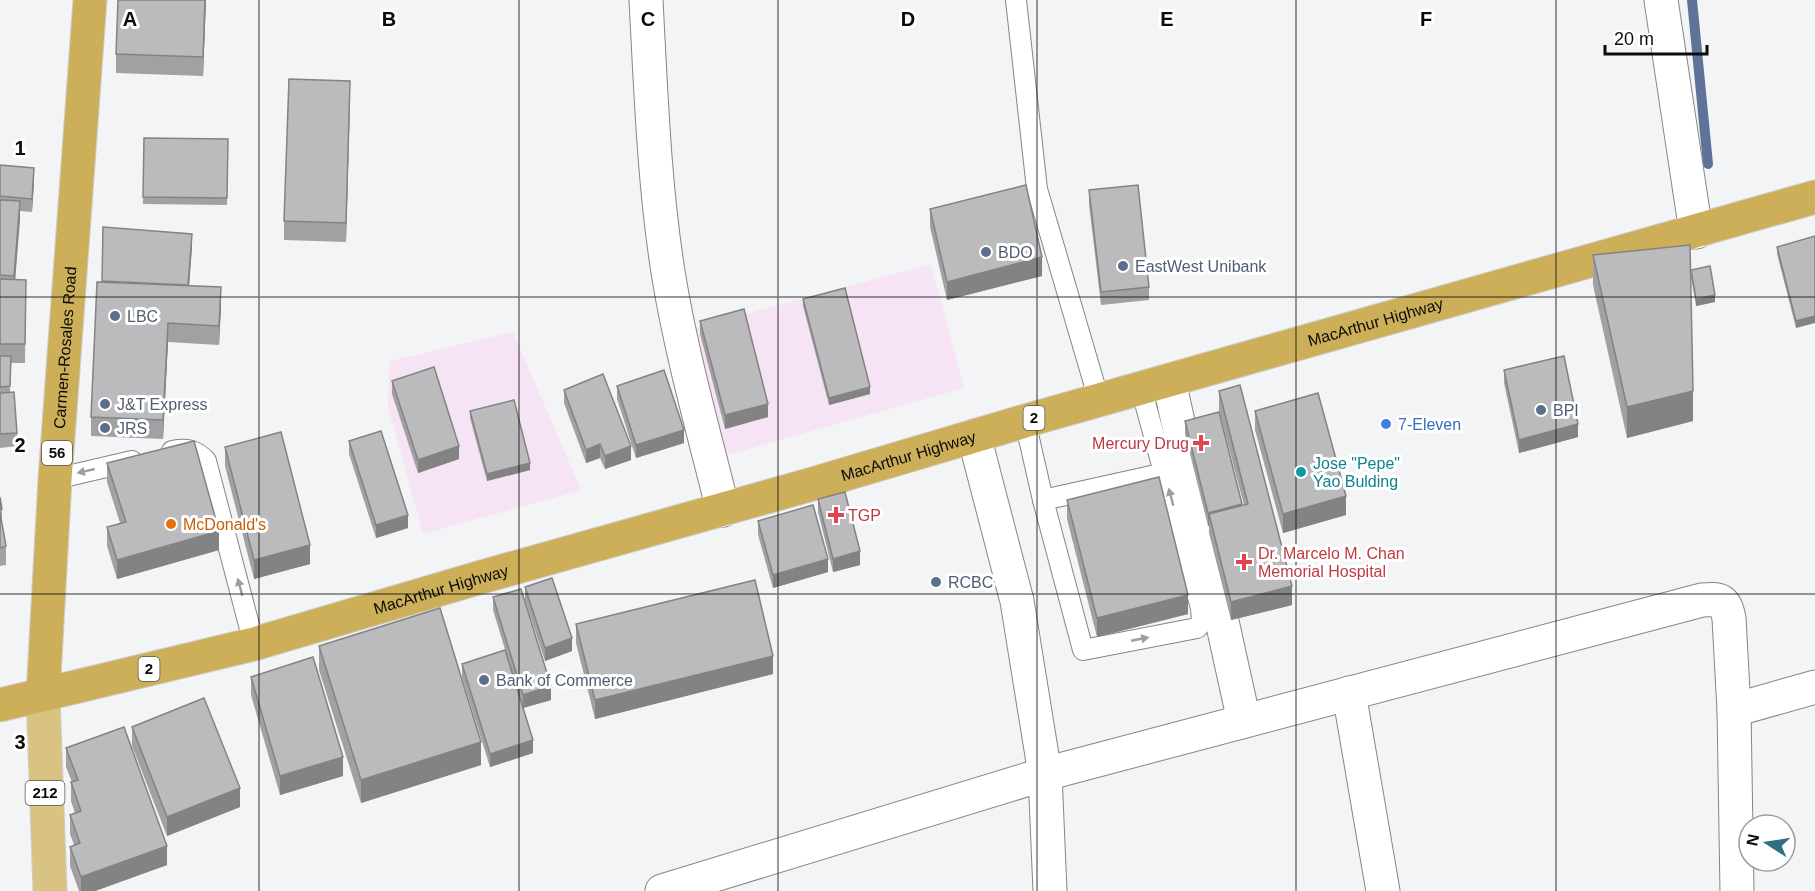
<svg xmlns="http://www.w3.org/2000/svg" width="1815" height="891" font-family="Arial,sans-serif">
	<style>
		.commercial { fill: #f6e3f4 }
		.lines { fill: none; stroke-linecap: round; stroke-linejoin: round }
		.stream { stroke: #5f739a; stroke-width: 10 }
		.service-casing { stroke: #848586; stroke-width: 22 }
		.minor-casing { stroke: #848586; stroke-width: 35 }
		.primary-casing { stroke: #cecece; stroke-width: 35 }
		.trunk-casing { stroke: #cecece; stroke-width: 35 }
		.service { stroke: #fff; stroke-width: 20 }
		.minor { stroke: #fff; stroke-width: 33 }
		.primary { stroke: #d9c382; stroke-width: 33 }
		.trunk { stroke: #ccaf58; stroke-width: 33 }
		.wall { fill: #a1a1a3 }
		.shaded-wall { fill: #838384 }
		.building { fill: #bbbbbd; stroke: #838384; stroke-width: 1.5 }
		.oneway { fill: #9d9d9d }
		.grid { fill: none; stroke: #0b0b0b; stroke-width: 1.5; stroke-opacity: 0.55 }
		.service-dot { fill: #5c6f8a; stroke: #fff; stroke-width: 2 }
		.shop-dot { fill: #3f7fe0; stroke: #fff; stroke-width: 2 }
		.health-dot { fill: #e0444e; stroke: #fff; stroke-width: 2 }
		.culture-dot { fill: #0f9aa8; stroke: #fff; stroke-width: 2 }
		.food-dot { fill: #e8710a; stroke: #fff; stroke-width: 2 }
		.labels { text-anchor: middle; stroke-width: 6; stroke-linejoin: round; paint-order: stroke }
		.shield { fill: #fff; stroke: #545454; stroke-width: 1.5 }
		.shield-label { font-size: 15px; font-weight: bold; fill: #0b0b0b }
		.service-label { font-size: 16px; fill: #4e5e75; stroke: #fff; text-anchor: start }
		.street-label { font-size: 16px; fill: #0b0b0b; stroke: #fff }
		.shop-label { font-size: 16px; fill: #366cbe; stroke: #fff; text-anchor: start }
		.health-label { font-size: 16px; fill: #be3a42; stroke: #fff; text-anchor: start }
		.culture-label { font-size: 16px; fill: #0d838f; stroke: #fff; text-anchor: start }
		.food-label { font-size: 16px; fill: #c56008; stroke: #fff; text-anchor: start }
		.grid-label { font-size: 20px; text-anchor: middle; font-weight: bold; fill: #0b0b0b; stroke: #fff; stroke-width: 6; stroke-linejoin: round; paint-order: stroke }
	</style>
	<rect width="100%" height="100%" fill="#f3f4f5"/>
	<!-- commercial -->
	<g class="commercial">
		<path d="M931 264 964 388 727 455 690 329Z"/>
		<path d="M513 332 581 490 423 534 388 407 390 361Z"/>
	</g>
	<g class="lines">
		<!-- stream -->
		<path class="stream" d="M1692 0 1708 164"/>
		<defs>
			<g id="service">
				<path d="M1016 0 1037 189 1099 400"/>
				<path d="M1025 421 1043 500 1083 650 1197 628 1202 622 1201 608 1141 388"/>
				<path d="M172 451C187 448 196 450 206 461L254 644"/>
				<path d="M55 479 132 461"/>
				<path d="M1043 500 1165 473"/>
			</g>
			<g id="minor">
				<path d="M646 0C651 93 654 186 669 278 682 356 704 433 723 510"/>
				<path d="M1661 0 1696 232"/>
				<path d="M1169 381 1244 721"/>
				<path d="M974 436 1017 601 1045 774 1050 891"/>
				<path d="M1349 693 1383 891"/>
				<path d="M1734 710 1815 687"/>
				<path d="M662 891 1045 774 1702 600C1721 598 1725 600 1729 618L1734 710 1737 891"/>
			</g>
			<path id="primary" d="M43 695 50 891"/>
			<g id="trunk">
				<path id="s1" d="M43 695 55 479 90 0"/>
				<path id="s2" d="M0 705 254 644 478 578 809 485 1025 421 1815 197"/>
			</g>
		</defs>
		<!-- service casing -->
		<use href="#service" class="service-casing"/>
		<!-- minor casing -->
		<use href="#minor" class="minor-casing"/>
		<!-- primary casing -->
		<use href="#primary" class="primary-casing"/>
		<!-- trunk casing -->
		<use href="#trunk" class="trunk-casing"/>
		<!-- service -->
		<use href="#service" class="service"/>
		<!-- minor -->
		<use href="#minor" class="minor"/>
		<!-- primary -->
		<use href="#primary" class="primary"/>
		<!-- trunk -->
		<use href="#trunk" class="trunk"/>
	</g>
	<!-- wall -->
	<g class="wall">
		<path d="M206 0 203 76 116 73V54Z"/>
		<path d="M350 100 346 242 284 240V221Z"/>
		<path d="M144 138 228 139 227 205 143 204Z"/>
		<path d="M0 165 34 181 32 212 20 211 15 279 26 280 25 363H11L10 392 17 433V446L0 448Z"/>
		<path d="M1089 190 1149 287V300L1101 305 1089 204Z"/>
		<path d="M930 209 1042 276 947 300 930 227Z"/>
		<path d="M1815 236 1796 328 1777 254V247Z"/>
		<path d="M192 247 189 286 221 306 219 345 168 342 163 439 91 436V417Z"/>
		<path d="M1593 255 1693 421 1627 438 1593 285Z"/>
		<path d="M1691 270 1715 302 1696 306 1691 277Z"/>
		<path d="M803 299 870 394 829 405 803 306Z"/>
		<path d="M700 321 768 417 725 429 700 334Z"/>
		<path d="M1504 370 1578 437 1519 453 1504 383Z"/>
		<path d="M392 381 459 459 418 473 392 394Z"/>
		<path d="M617 386 684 443 636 458 617 399Z"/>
		<path d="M564 390 631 460 605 469 600 458 586 463 564 403Z"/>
		<path d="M1219 391 1292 605 1231 620 1209 533V526H1208L1185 434V421L1242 506 1244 505 1219 410Z"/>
		<path d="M470 411 530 470 487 481 470 418Z"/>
		<path d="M1255 411 1346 515 1283 533 1255 430Z"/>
		<path d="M349 441 408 528 376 538 349 454Z"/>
		<path d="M225 447 310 564 254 579 225 466Z"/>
		<path d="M107 463 219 550 117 579 107 546V527L120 523 107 482Z"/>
		<path d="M0 497 2 509V522L6 546V565L0 566Z"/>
		<path d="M818 499 860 565 833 572 818 512Z"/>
		<path d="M1067 500 1188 614 1097 637 1067 519Z"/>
		<path d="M758 521 828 572 773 588 758 535Z"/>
		<path d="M525 587 572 651 545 661 525 600Z"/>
		<path d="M493 597 551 700 523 708 533 753 490 767 462 677V664L511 669 493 610Z"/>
		<path d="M576 624 773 674 595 719 576 643Z"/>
		<path d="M319 646 481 765 361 803 319 670Z"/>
		<path d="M251 677 343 776 280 795 251 695Z"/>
		<path d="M132 727 240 807 167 836 132 746Z"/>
		<path d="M66 748 167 865 95 891H79L70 866V847L74 845 70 834V815L75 813 71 801V782H72L66 767Z"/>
	</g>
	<!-- shaded-wall -->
	<g class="shaded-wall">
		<path d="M205 0H206L203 76V57Z"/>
		<path d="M350 81V100L346 242V223Z"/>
		<path d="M34 168V181L32 212V199Z"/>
		<path d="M20 201V220L14 295V276Z"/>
		<path d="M192 234V247L188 299V285Z"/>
		<path d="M1042 257V276L947 300V282Z"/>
		<path d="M221 287V306L219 345V326Z"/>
		<path d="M1715 295V302L1696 306V299Z"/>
		<path d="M1815 316V323L1796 328V321Z"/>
		<path d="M168 323V342L163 439V420Z"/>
		<path d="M870 387V394L829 405V398Z"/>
		<path d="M1693 391V421L1627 438V407Z"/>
		<path d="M768 404V417L725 429V415Z"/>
		<path d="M1578 424V437L1519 453V440Z"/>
		<path d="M684 430V443L636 458V445Z"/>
		<path d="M600 444V458L586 463V450Z"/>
		<path d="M459 446V459L418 473V460Z"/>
		<path d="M631 446V460L605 469V456Z"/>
		<path d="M530 463V470L487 481V474Z"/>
		<path d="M1346 496V515L1283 533V514Z"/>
		<path d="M1242 504V517L1209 514V526H1208V513Z"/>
		<path d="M408 515V528L376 538V525Z"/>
		<path d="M219 531V550L117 579V560Z"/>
		<path d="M310 545V564L254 579V560Z"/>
		<path d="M860 551V565L833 572V559Z"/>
		<path d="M828 559V572L773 588V575Z"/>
		<path d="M1292 586V605L1231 620V602Z"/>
		<path d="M1188 595V614L1097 637V618Z"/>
		<path d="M572 638V651L545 661V648Z"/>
		<path d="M773 656V674L595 719V700Z"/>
		<path d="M551 686V700L523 708V695Z"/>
		<path d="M533 740V753L490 767V754Z"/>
		<path d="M481 742V765L361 803V780Z"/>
		<path d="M343 757V776L280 795V776Z"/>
		<path d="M240 788V807L167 836V817Z"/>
		<path d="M167 846V865L95 891H81V877Z"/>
	</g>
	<!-- building -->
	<g class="building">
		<path d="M118 0H205L203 57 116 54Z"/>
		<path d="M289 79 350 81 346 223 284 221Z"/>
		<path d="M144 138 228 139 227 198 143 197Z"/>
		<path d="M0 165 34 168 32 199 0 196Z"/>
		<path d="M1026 185 1042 257 947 282 930 209Z"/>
		<path d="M1138 185 1149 287 1101 292 1089 190Z"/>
		<path d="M0 200 20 201 14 276 0 275Z"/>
		<path d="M103 227 192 234 188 285 102 281Z"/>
		<path d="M1815 236V316L1796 321 1777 247Z"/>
		<path d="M1690 245 1693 391 1627 407 1593 255Z"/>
		<path d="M1710 266 1715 295 1696 299 1691 270Z"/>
		<path d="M0 279 26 280 25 344H0Z"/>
		<path d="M97 282 221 287 219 326 168 323 163 420 91 417Z"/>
		<path d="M845 288 870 387 829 398 803 299Z"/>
		<path d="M744 309 768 404 725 415 700 321Z"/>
		<path d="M0 356H11L10 386 0 387Z"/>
		<path d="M1564 356 1578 424 1519 440 1504 370Z"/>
		<path d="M434 367 459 446 418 460 392 381Z"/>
		<path d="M664 370 684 430 636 445 617 386Z"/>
		<path d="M603 374 631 446 605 456 600 444 586 450 564 390Z"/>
		<path d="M1240 385 1292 586 1231 602 1209 514 1248 504 1219 391Z"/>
		<path d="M14 392 17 433 0 434V393Z"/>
		<path d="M1318 393 1346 496 1283 514 1255 411Z"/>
		<path d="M514 400 530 463 487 474 470 411Z"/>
		<path d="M1219 412 1242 504 1208 513 1185 421Z"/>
		<path d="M381 431 408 515 376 525 349 441Z"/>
		<path d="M281 432 310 545 254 560 225 447Z"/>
		<path d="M194 441 219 531 117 560 107 527 126 522 107 463Z"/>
		<path d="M1159 477 1188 595 1097 618 1067 500Z"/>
		<path d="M845 492 860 551 833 559 818 499Z"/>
		<path d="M0 497 2 509H0Z"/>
		<path d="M813 505 828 559 773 575 758 521Z"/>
		<path d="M0 513 6 546 0 548Z"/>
		<path d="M552 578 572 638 545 648 525 587Z"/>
		<path d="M755 580 773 656 595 700 576 624Z"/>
		<path d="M521 589 551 686 523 695 493 597Z"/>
		<path d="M440 608 481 742 361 780 319 646Z"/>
		<path d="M505 650 533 740 490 754 462 664Z"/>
		<path d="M313 657 343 757 280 776 251 677Z"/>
		<path d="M204 698 240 788 167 817 132 727Z"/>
		<path d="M124 727 167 846 81 877 70 847 80 843 70 815 81 811 71 782 78 780 66 748Z"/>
	</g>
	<!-- one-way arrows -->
	<defs><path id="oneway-solid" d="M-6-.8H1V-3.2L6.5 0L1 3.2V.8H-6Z" transform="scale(1.5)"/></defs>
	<g class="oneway">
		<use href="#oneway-solid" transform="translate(86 471) rotate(167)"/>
		<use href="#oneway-solid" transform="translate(1171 497) rotate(-105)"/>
		<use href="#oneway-solid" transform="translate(240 587) rotate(-105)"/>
		<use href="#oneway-solid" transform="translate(1140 639) rotate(-11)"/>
	</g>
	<!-- grid -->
	<path class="grid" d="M259 0V891M519 0V891M778 0V891M1037 0V891M1296 0V891M1556 0V891M0 297H1815M0 594H1815"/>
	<!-- markers -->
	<g class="service-dot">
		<circle cx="986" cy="252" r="6"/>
		<circle cx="1123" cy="266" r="6"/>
		<circle cx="115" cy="316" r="6"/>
		<circle cx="105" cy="404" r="6"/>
		<circle cx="1541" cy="410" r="6"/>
		<circle cx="105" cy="428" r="6"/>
		<circle cx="936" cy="582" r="6"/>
		<circle cx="484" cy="680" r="6"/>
	</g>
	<circle class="shop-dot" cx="1386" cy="424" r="6"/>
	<g class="health-dot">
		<path d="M1198 434h6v6h6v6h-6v6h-6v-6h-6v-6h6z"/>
		<path d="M833 506h6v6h6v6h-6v6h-6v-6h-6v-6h6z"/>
		<path d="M1241 553h6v6h6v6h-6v6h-6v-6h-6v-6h6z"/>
	</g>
	<circle class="culture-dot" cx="1301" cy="472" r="6"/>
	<circle class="food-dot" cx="171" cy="524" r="6"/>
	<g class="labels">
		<!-- shield labels -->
		<g class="shield">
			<rect x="1023.5" y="406" width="21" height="24" rx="4.5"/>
			<rect x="42" y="441" width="30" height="24" rx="4.5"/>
			<rect x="138.5" y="657" width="21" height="24" rx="4.5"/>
			<rect x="25.5" y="781" width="39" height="24" rx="4.5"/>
		</g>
		<g class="shield-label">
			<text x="1034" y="423">2</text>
			<text x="57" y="458">56</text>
			<text x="149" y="674">2</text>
			<text x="45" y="798">212</text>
		</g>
		<!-- service labels -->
		<g class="service-label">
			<text x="998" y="258">BDO</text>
			<text x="1135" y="272">EastWest Unibank</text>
			<text x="127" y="322">LBC</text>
			<text x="117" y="410">J&amp;T Express</text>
			<text x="1553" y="416">BPI</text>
			<text x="117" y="434">JRS</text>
			<text x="948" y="588">RCBC</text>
			<text x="496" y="686">Bank of Commerce</text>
		</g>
		<!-- street labels -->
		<g class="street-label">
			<text dy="6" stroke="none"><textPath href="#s2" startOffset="1428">MacArthur Highway</textPath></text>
			<text dy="6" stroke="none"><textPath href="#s1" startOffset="348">Carmen-Rosales Road</textPath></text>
			<text dy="6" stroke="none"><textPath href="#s2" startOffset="942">MacArthur Highway</textPath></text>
			<text dy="6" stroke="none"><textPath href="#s2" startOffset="456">MacArthur Highway</textPath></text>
		</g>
		<!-- shop labels -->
		<g class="shop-label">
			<text x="1398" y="430">7-Eleven</text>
		</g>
		<!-- health labels -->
		<g class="health-label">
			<text x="1189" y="449" text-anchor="end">Mercury Drug</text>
			<text x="848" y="521">TGP</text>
			<text x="1258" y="559">Dr. Marcelo M. Chan<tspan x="1258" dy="18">Memorial Hospital</tspan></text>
		</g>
		<!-- culture labels -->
		<g class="culture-label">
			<text x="1313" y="469">Jose "Pepe"<tspan x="1313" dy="18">Yao Bulding</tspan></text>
		</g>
		<!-- food labels -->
		<g class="food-label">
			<text x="183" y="530">McDonald's</text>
		</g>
	</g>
	<g class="grid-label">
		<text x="130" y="26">A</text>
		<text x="389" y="26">B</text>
		<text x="648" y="26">C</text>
		<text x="908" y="26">D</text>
		<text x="1167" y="26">E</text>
		<text x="1426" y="26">F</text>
		<text x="20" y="155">1</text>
		<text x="20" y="452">2</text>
		<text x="20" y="749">3</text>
	</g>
	<!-- north arrow -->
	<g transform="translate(1767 843) rotate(282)"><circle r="28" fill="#ffffff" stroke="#9d9d9d" stroke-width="1.5"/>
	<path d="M0-4.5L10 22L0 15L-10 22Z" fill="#2e7082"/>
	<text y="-9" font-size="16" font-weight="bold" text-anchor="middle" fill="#0b0b0b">N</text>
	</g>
	<!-- scale -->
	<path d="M1605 45v9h102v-9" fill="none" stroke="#0b0b0b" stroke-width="3"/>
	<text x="1614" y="45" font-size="18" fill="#0b0b0b" stroke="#ffffff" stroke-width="4.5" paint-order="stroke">20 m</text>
</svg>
